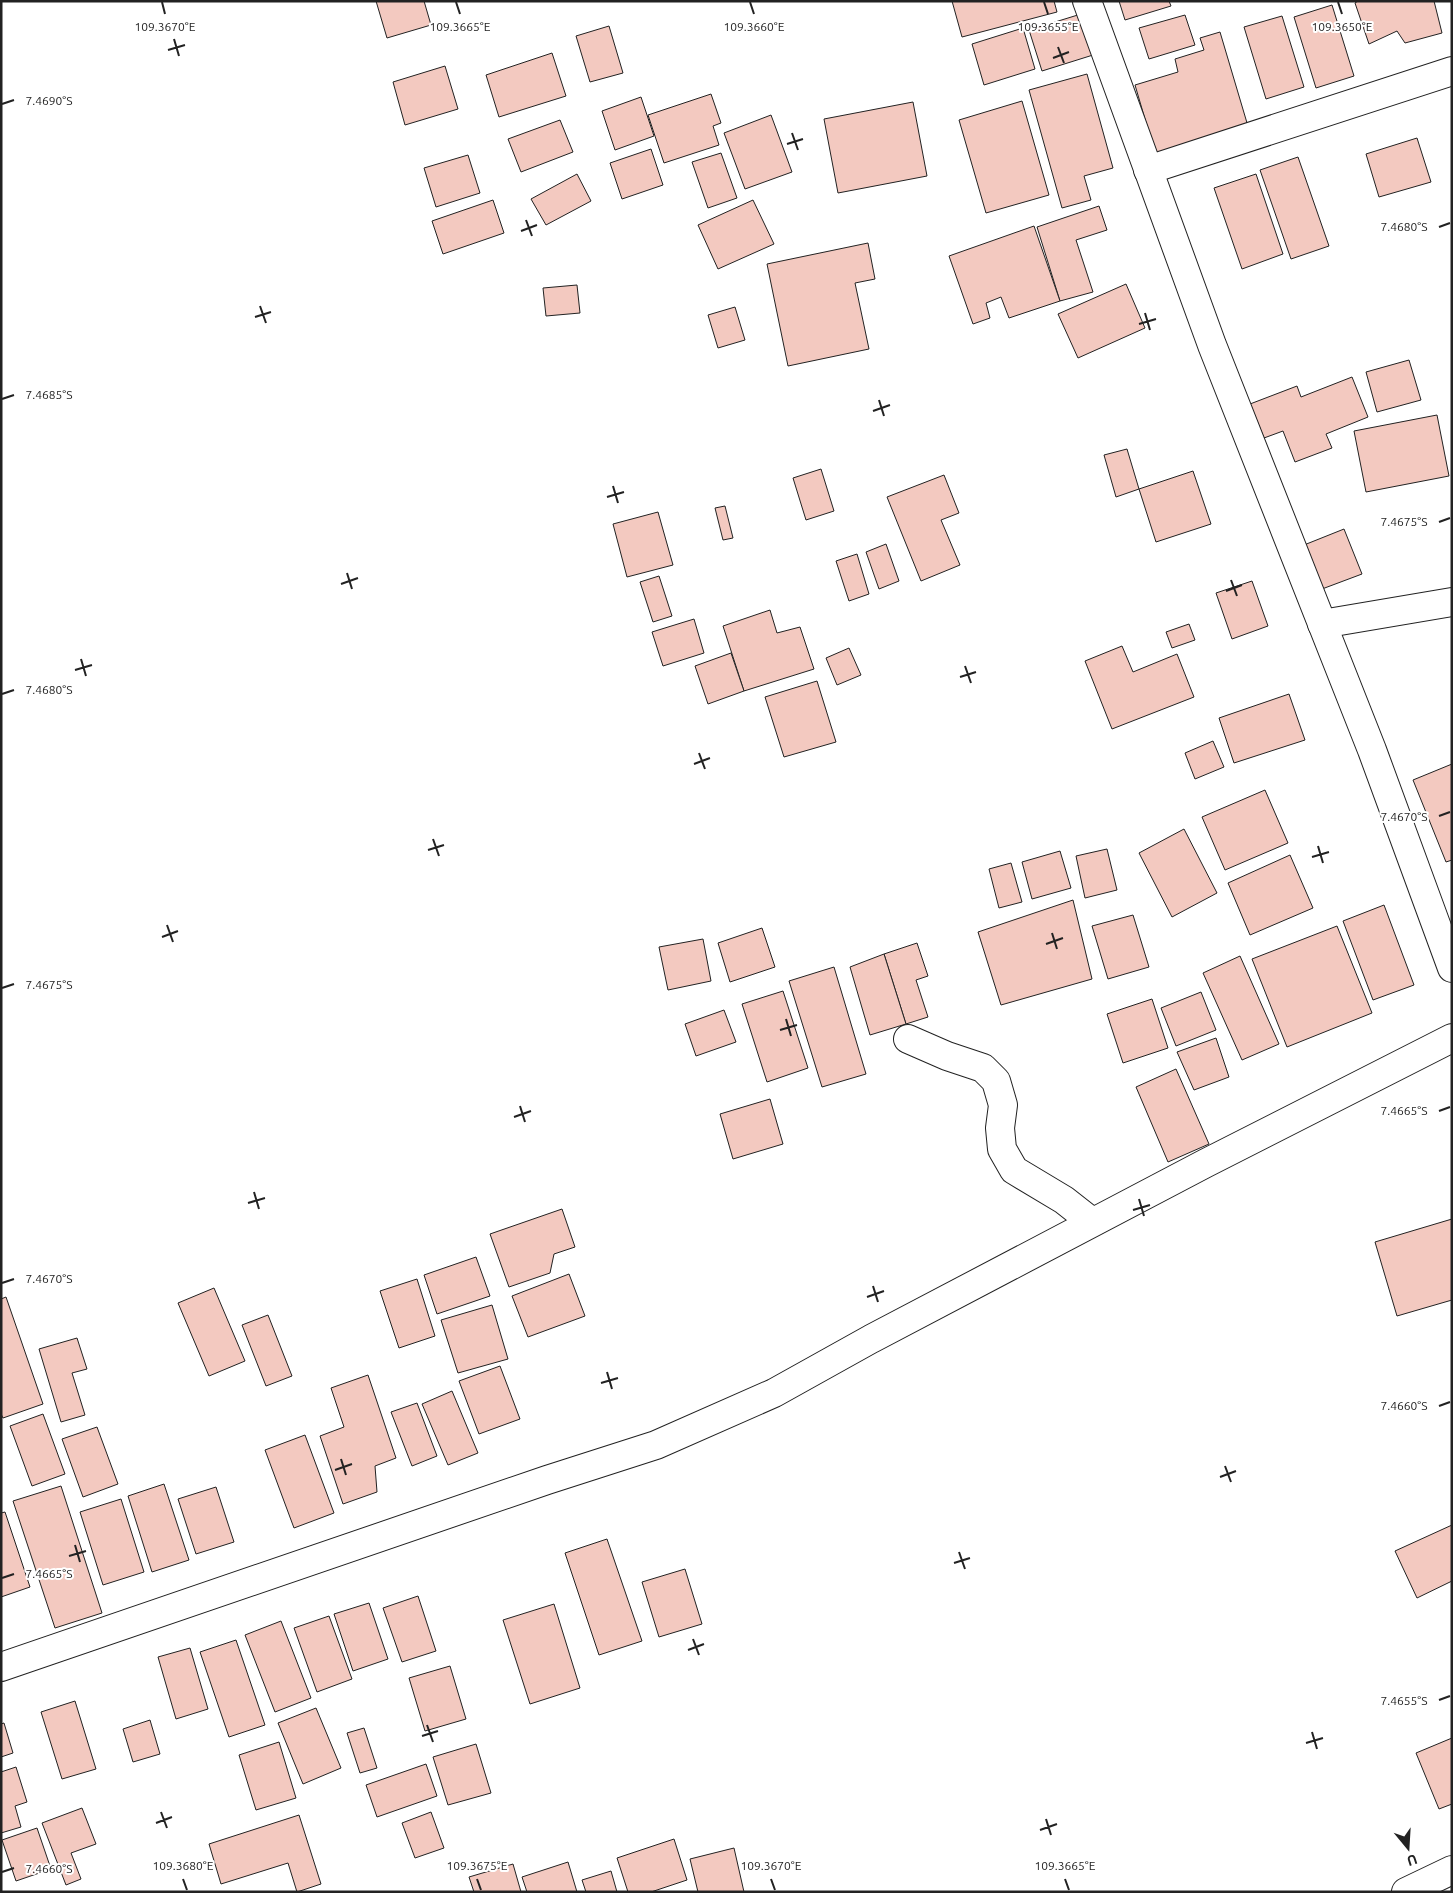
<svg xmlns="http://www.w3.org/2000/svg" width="1453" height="1893" font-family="Ubuntu,sans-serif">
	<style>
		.building { fill: #f3c9c0; stroke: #222 }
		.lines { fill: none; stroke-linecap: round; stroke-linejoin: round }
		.street-casing { stroke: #222; stroke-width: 30 }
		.street { stroke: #fff; stroke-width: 28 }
		.ticks { fill: none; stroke: #222; stroke-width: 2 }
		.ticks-label { font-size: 12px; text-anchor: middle; fill: #222; stroke: #fff; stroke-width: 4; stroke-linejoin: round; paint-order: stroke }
	</style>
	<rect width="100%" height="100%" fill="#fff"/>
	<!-- building -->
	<g class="building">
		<path d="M376 1H424L431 25 387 38Z"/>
		<path d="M952 1H1054L1057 12 962 37Z"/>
		<path d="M1119 1H1169L1171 6 1125 20Z"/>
		<path d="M1358 1H1434L1442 33 1405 43 1397 31 1369 44 1355 3Z"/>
		<path d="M1332 5 1354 76 1316 88 1294 17Z"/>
		<path d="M1081 14 1093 55 1042 71 1029 30Z"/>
		<path d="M1185 15 1195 45 1149 59 1139 28Z"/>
		<path d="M1282 16 1304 87 1266 99 1244 27Z"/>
		<path d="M609 26 623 73 590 82 576 36Z"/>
		<path d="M1023 28 1035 69 984 85 972 44Z"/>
		<path d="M1220 32 1250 133 1157 160 1135 85 1178 72 1175 59 1204 50 1200 38Z"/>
		<path d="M552 53 566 96 499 117 486 75Z"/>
		<path d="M445 66 458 109 405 125 393 82Z"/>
		<path d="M1087 74 1113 168 1084 176 1091 200 1062 208 1029 90Z"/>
		<path d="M711 94 721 123 713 126 719 145 664 163 648 115Z"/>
		<path d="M641 97 654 136 615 150 602 111Z"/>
		<path d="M1022 101 1049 195 986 213 959 120Z"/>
		<path d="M913 102 927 176 838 193 824 119Z"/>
		<path d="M771 115 792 172 745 189 724 133Z"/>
		<path d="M560 120 573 152 521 172 508 139Z"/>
		<path d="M1417 138 1431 182 1379 197 1366 154Z"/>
		<path d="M651 149 663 185 622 199 610 163Z"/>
		<path d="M721 153 737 198 708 208 692 162Z"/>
		<path d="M468 155 480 193 436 207 424 168Z"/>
		<path d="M1298 157 1329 246 1291 259 1260 170Z"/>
		<path d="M577 174 591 201 546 225 531 199Z"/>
		<path d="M1256 174 1283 254 1242 269 1214 188Z"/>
		<path d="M493 200 504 233 443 254 432 221Z"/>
		<path d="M753 200 774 244 718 269 698 225Z"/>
		<path d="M1099 206 1107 230 1076 240 1093 292 1060 301 1037 227Z"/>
		<path d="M1034 226 1060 301 1009 318 1001 297 986 303 990 318 973 324 949 256Z"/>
		<path d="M868 243 875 279 855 283 869 349 788 366 767 264Z"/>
		<path d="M1126 284 1145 328 1078 358 1058 314Z"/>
		<path d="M577 285 580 313 546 316 543 288Z"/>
		<path d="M735 307 745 340 718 348 708 315Z"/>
		<path d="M1409 360 1421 400 1377 412 1366 372Z"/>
		<path d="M1352 377 1368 417 1326 434 1332 448 1295 462 1283 431 1264 438 1250 404 1297 386 1301 397Z"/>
		<path d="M1437 415 1449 476 1366 492 1354 431Z"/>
		<path d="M1127 449 1139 489 1116 497 1104 455Z"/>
		<path d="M821 469 834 511 806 520 793 478Z"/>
		<path d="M1193 471 1211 524 1156 542 1139 489Z"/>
		<path d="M944 475 959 513 941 520 960 565 921 581 887 497Z"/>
		<path d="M725 506 733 538 723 540 715 508Z"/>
		<path d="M658 512 673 565 627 577 613 524Z"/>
		<path d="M1344 529 1362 574 1322 589 1304 545Z"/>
		<path d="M886 544 899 581 879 589 866 552Z"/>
		<path d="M857 554 869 594 849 601 836 561Z"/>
		<path d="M659 576 672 616 653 622 640 582Z"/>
		<path d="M1252 581 1268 626 1232 639 1216 593Z"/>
		<path d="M770 610 777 633 800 627 814 669 744 691 723 626Z"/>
		<path d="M694 619 704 653 663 666 652 632Z"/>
		<path d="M1189 624 1195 640 1172 648 1166 632Z"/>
		<path d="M1122 646 1133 672 1177 654 1194 697 1112 729 1085 661Z"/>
		<path d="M849 648 861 675 837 685 826 658Z"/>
		<path d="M731 653 744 691 708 704 695 666Z"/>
		<path d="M817 681 836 742 784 757 765 697Z"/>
		<path d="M1289 694 1305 740 1234 763 1219 718Z"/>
		<path d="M1213 741 1224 767 1195 779 1185 753Z"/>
		<path d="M1452 764V860L1446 862 1413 780Z"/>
		<path d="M1265 790 1288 843 1225 870 1202 817Z"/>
		<path d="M1184 829 1217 893 1172 917 1139 853Z"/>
		<path d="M1107 849 1117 890 1085 898 1076 856Z"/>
		<path d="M1060 851 1071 888 1032 899 1022 862Z"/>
		<path d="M1290 855 1313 908 1250 935 1228 883Z"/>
		<path d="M1011 863 1022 902 999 908 989 869Z"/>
		<path d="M1073 900 1092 979 1001 1005 978 932Z"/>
		<path d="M1384 905 1414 985 1373 1000 1343 921Z"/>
		<path d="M1133 915 1149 967 1108 979 1092 926Z"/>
		<path d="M1337 926 1372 1013 1287 1047 1252 959Z"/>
		<path d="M762 928 775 967 730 982 718 943Z"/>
		<path d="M703 939 711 981 668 990 659 947Z"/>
		<path d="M917 943 928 976 916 980 928 1017 906 1024 884 954Z"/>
		<path d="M884 954 906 1024 870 1035 850 967Z"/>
		<path d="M1240 956 1279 1044 1242 1060 1203 973Z"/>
		<path d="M834 967 866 1074 822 1087 789 981Z"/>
		<path d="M783 991 808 1068 767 1082 742 1004Z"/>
		<path d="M1201 992 1216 1030 1176 1046 1161 1008Z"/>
		<path d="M1152 999 1168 1048 1123 1063 1107 1014Z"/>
		<path d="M724 1010 736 1042 696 1056 685 1024Z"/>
		<path d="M1216 1038 1229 1077 1194 1090 1177 1052Z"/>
		<path d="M1176 1069 1209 1144 1168 1162 1136 1087Z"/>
		<path d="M770 1099 783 1144 733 1159 720 1114Z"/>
		<path d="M562 1209 575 1247 554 1254 550 1273 509 1287 490 1234Z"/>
		<path d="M1452 1219V1300L1397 1316 1375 1242Z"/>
		<path d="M476 1257 490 1296 437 1314 424 1275Z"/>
		<path d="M569 1274 585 1316 528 1337 512 1296Z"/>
		<path d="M417 1279 435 1336 399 1348 380 1291Z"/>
		<path d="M214 1288 245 1361 209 1376 178 1303Z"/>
		<path d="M6 1297 43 1404 3 1418 1 1414V1299Z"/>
		<path d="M492 1305 508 1359 458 1373 441 1320Z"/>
		<path d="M268 1315 292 1376 266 1386 242 1325Z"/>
		<path d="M77 1338 87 1369 72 1373 85 1415 61 1422 39 1349Z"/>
		<path d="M500 1366 520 1419 479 1434 459 1381Z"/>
		<path d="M368 1375 396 1458 375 1466 377 1492 343 1504 320 1436 344 1427 331 1388Z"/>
		<path d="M452 1391 478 1453 448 1465 422 1404Z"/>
		<path d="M417 1403 437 1456 412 1466 391 1412Z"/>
		<path d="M43 1414 65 1474 32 1486 10 1426Z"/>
		<path d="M97 1427 118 1484 83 1497 62 1439Z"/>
		<path d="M305 1435 334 1513 294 1528 265 1450Z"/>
		<path d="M164 1484 189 1560 152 1572 128 1496Z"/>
		<path d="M61 1486 102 1613 55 1628 13 1501Z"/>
		<path d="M216 1487 234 1542 196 1554 178 1499Z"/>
		<path d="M121 1499 144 1572 103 1585 80 1512Z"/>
		<path d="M5 1512 30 1587 1 1597V1513Z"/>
		<path d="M1452 1525V1581L1417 1598 1395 1551Z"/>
		<path d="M607 1539 642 1641 599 1655 565 1553Z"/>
		<path d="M685 1569 702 1624 659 1637 642 1582Z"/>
		<path d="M418 1596 436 1651 402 1662 383 1608Z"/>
		<path d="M369 1603 388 1659 353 1671 334 1614Z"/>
		<path d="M554 1604 580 1688 530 1704 503 1620Z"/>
		<path d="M329 1616 352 1679 317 1692 294 1628Z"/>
		<path d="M281 1621 311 1698 275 1712 245 1635Z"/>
		<path d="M236 1640 265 1725 229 1737 200 1652Z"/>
		<path d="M190 1648 208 1709 176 1719 158 1657Z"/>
		<path d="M450 1666 466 1719 425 1731 409 1678Z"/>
		<path d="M75 1701 96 1769 62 1779 41 1712Z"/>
		<path d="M316 1708 341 1768 303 1784 278 1723Z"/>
		<path d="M150 1720 160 1754 133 1762 123 1729Z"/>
		<path d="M4 1723 13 1753 1 1757V1724Z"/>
		<path d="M364 1728 377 1768 360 1773 347 1733Z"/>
		<path d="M1452 1738V1804L1439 1809 1416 1753Z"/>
		<path d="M279 1742 296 1798 256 1810 239 1755Z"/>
		<path d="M476 1744 491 1793 448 1805 433 1757Z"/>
		<path d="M426 1764 437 1796 377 1817 366 1785Z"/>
		<path d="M16 1767 27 1802 15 1806 21 1827 1 1833V1772Z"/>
		<path d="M82 1808 96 1844 71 1853 81 1879 66 1885 42 1823Z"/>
		<path d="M431 1812 444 1848 415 1858 402 1823Z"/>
		<path d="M299 1815 321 1884 297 1892 288 1863 221 1884 209 1844Z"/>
		<path d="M37 1828 51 1869 16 1881 2 1840Z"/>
		<path d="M674 1839 687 1880 651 1892H628L617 1858Z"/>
		<path d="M734 1848 744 1892H698L690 1859Z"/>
		<path d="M568 1862 577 1892H527L522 1877Z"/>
		<path d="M513 1864 521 1892H474L469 1877Z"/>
		<path d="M611 1871 617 1892H586L582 1880Z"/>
	</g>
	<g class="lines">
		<defs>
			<g id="street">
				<path d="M1087 1 1212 345 1372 750 1452 968"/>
				<path d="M1148 170 1452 71"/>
				<path d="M1322 624 1452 602"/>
				<path d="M908 1039 947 1056 983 1068 996 1081 1003 1105 1000 1128 1002 1149 1014 1170 1064 1200 1092 1222"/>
				<path d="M1 1667 547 1480 656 1445 774 1393 871 1339 1206 1163 1452 1038"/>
				<path d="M1406 1892 1452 1870"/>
			</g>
		</defs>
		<!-- street casing -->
		<use href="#street" class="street-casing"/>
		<!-- street -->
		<use href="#street" class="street"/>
	</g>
	<!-- ticks -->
	<path class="ticks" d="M162 2 165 14M456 2 460 14M750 2 754 14M1044 2 1048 14M1338 2 1342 14M174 39 179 56M1058 47 1064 63M168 50 185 45M1053 58 1069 52M2 104 14 100M792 133 798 150M787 144 803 139M526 220 532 236M1439 227 1450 223M521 231 537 225M260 306 266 323M1145 313 1150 330M255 317 271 312M1139 324 1156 319M2 399 14 395M879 400 884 416M873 411 890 405M613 486 618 503M607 497 624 492M1439 522 1450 518M347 573 352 589M1231 580 1237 596M341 584 358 578M1226 591 1242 585M81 659 86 676M965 666 971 683M75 670 92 665M960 677 976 672M2 694 14 690M699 753 705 769M694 764 710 758M1439 816 1450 812M433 839 439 856M1318 846 1323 863M428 850 444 845M1312 857 1329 852M167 925 173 942M1052 933 1057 949M162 937 178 931M1046 944 1063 938M2 988 14 984M786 1019 791 1036M780 1030 797 1025M520 1106 525 1122M1439 1111 1450 1107M514 1117 531 1111M254 1192 259 1209M1139 1199 1144 1216M248 1203 265 1198M1133 1210 1150 1205M2 1283 14 1279M873 1286 878 1302M867 1297 884 1291M607 1372 612 1389M601 1383 618 1378M1439 1406 1450 1402M341 1459 346 1475M1225 1466 1231 1482M335 1470 352 1464M1220 1477 1236 1471M75 1545 80 1562M959 1552 965 1569M69 1556 86 1551M954 1563 970 1558M2 1578 14 1574M693 1639 699 1655M688 1650 704 1644M1439 1700 1450 1696M427 1725 433 1742M1312 1732 1317 1749M422 1736 438 1731M1306 1743 1323 1738M161 1812 167 1828M1046 1819 1051 1835M156 1823 172 1817M1040 1830 1057 1824M2 1872 14 1868M183 1879 187 1890M477 1879 481 1890M771 1879 775 1890M1065 1879 1069 1890"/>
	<g class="ticks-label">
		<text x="165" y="31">109.3670°E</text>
		<text x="460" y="31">109.3665°E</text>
		<text x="754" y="31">109.3660°E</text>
		<text x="1048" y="31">109.3655°E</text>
		<text x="1342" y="31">109.3650°E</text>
		<text x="49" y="105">7.4690°S</text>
		<text x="1404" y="231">7.4680°S</text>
		<text x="49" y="399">7.4685°S</text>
		<text x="1404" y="526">7.4675°S</text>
		<text x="49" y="694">7.4680°S</text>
		<text x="1404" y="821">7.4670°S</text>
		<text x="49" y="989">7.4675°S</text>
		<text x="1404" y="1115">7.4665°S</text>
		<text x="49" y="1283">7.4670°S</text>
		<text x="1404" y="1410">7.4660°S</text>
		<text x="49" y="1578">7.4665°S</text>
		<text x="1404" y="1705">7.4655°S</text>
		<text x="183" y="1870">109.3680°E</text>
		<text x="477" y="1870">109.3675°E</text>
		<text x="771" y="1870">109.3670°E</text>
		<text x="1065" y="1870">109.3665°E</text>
		<text x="49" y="1873">7.4660°S</text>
	</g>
	<!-- border -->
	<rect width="1453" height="1893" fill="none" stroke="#222222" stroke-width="5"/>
	<!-- north arrow -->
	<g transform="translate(1408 1848) rotate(162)" stroke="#ffffff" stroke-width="4" paint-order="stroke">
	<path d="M0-4L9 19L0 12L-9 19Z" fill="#222222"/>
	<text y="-8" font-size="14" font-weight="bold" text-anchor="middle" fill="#222222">U</text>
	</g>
</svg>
